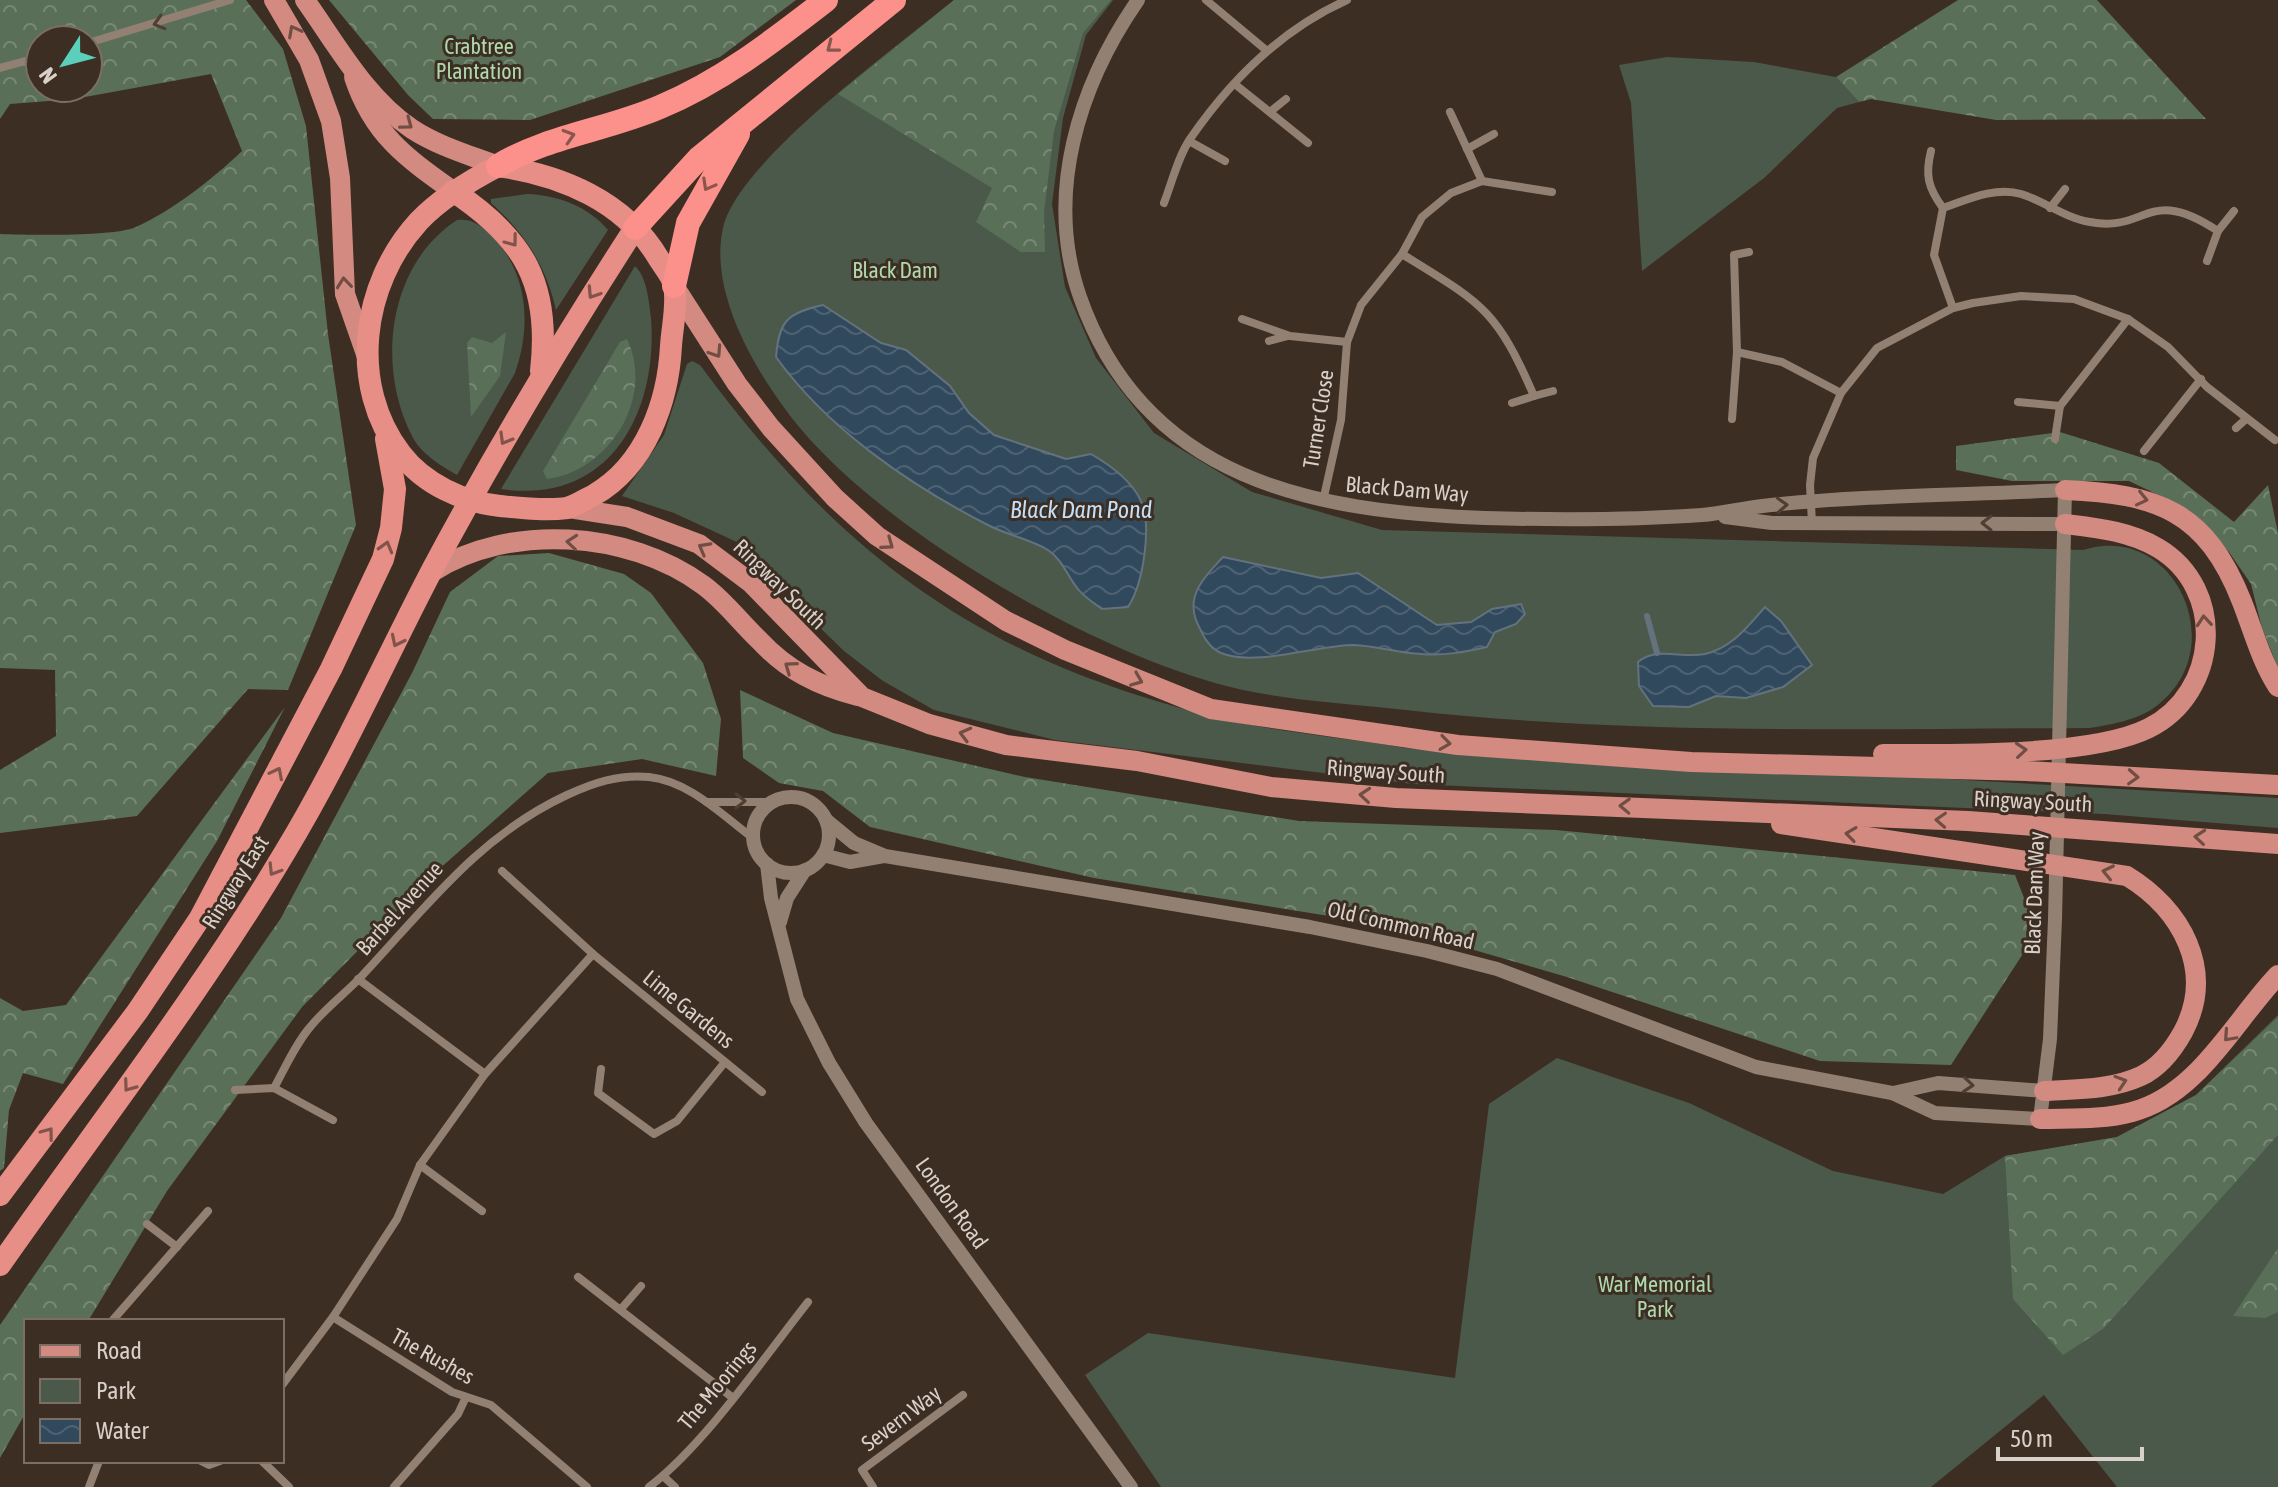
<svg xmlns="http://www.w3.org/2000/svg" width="2278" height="1487" font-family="'Asap Condensed',sans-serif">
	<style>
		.green { fill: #4b594b }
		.forest { fill: url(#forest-crowns); fill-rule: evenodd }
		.water { fill: url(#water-waves); stroke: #63727d; stroke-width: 2 }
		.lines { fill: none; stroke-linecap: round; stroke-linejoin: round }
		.stream { stroke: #63727d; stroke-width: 6 }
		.minor { stroke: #928073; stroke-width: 8 }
		.tertiary { stroke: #928073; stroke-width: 14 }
		.primary { stroke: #d28a81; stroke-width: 20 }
		.trunk { stroke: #e78e86; stroke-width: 22 }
		.motorway { stroke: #fc918b; stroke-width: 24 }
		.oneway { stroke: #4e3e33 }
		.oneway2 { stroke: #714e44 }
		.oneway3 { stroke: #89564d }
		.oneway4 { stroke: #81544b }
		.labels { text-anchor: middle; stroke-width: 6; stroke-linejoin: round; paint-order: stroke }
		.park-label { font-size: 22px; fill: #aed9ad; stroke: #3d2e23 }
		.street-label { font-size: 22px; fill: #d9d0c9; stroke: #3d2e23 }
		.water-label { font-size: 24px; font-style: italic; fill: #c3def7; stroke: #3d2e23 }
	</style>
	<defs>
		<pattern id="forest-crowns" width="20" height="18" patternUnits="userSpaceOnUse" patternTransform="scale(2)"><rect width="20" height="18" fill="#596f58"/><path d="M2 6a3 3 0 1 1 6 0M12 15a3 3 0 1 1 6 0" fill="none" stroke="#788976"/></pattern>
		<pattern id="water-waves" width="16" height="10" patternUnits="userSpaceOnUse" patternTransform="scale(2)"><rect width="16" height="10" fill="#31495d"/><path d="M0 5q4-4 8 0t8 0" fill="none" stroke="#4e6273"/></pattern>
	</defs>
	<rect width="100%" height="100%" fill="#3d2e23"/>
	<!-- green -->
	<g class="green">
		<path d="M954 0H1113L1086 35 1063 118 1052 204 1065 287 1096 358 1154 433 1252 492 1382 530 2083 550C2173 521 2232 645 2159 704 2140 720 2113 724 2090 728 1862 729 1632 735 1406 710 1352 704 1295 701 1243 690 1105 660 890 536 800 428 759 378 708 295 723 228 737 162 899 45 954 0Z"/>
		<path d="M1667 57 1754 62 1836 77 1859 102 1837 108 1764 178 1642 271 1631 103 1619 65Z"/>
		<path d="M527 194C557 195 588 206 608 230L556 310C546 266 525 233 491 203V199Z"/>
		<path d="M457 220C471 218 480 225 490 234 528 271 532 325 515 373L457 475C440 465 421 454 412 436 376 366 388 265 457 220Z"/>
		<path d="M635 266C647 277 649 302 651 318 658 413 610 505 501 489Z"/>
		<path d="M692 361 700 365C843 559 983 661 1219 718 1280 733 1343 737 1405 748L2278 798V828L2104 814 1413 784 1055 740 934 710 883 681 844 651 808 616 778 576 739 543 674 513 622 496 664 435 687 364Z"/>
		<path d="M2278 1015V1487H2117L2044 1395 1931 1487H1161L1085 1375 1148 1333 1455 1378 1489 1104 1557 1058 1689 1103 1833 1171 1943 1194 2005 1156 2117 1137 2196 1095Z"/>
	</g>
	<!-- forest -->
	<g class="forest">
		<path d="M0 0H246L283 49 306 126 328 334 356 525 288 690 248 689 137 816 0 833V770L56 736 55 670 0 668V234C28 235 113 237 136 227 172 211 214 178 242 151L211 74 74 99 10 104 0 119ZM40 40H88V88H40Z"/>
		<path d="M329 0H796L720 57 530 120 433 119 408 95Z"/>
		<path d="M954 0H1111L1083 33 1054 131 1044 212 1045 252H1021L976 222 992 188 838 94Z"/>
		<path d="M1958 0H2097L2206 119 1996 120 1871 99 1859 102 1836 77Z"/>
		<path d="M506 332 500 376 471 417 467 343 472 337 492 343Z"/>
		<path d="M627 339C655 398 609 471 547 479L543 471 620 342Z"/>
		<path d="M2060 432 2159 463 2234 522 2268 485 2278 533V668L2262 628 2251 584 2229 552 2182 506 2129 481H2012L1956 470V446Z"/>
		<path d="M549 553 624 574 651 593 703 663 721 719 716 776 642 759 548 773 438 870 302 1007 167 1191 88 1321H26V1412L0 1458V1325L281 918 412 673 450 592 498 556Z"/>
		<path d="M740 690 833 733 1025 777 1299 821 1556 830 2015 875 2028 908 2026 949 1951 1065 1820 1061 1567 977 1391 926 1094 878 870 827 823 791 779 783 743 758Z"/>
		<path d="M285 707 217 841 63 1084 23 1073 9 1110 4 1168 0 1171V998L23 1011 66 1005Z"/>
		<path d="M2278 1017V1135L2103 1329 2063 1355 2013 1299 2005 1156 2117 1137 2196 1095Z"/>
		<path d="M2278 1248V1312L2265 1318 2233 1316Z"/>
	</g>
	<!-- water -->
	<g class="water">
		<path d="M823 305 881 343 906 350 950 386 969 413 994 435 1066 459 1091 454C1110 465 1130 479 1140 499 1153 525 1143 584 1128 607L1102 609C1094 603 1084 597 1078 589 1067 576 1063 560 1048 550 1030 539 1006 535 986 524 908 484 827 428 776 357 779 321 787 313 823 305Z"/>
		<path d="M1223 557 1321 578 1358 573 1437 625 1471 622 1492 609 1521 604 1525 614 1516 624 1495 632 1487 647C1465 652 1444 656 1421 654 1398 653 1377 646 1354 645 1318 645 1255 667 1221 653 1207 647 1202 633 1196 620 1186 594 1207 574 1223 557Z"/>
		<path d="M1765 607 1781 621 1812 665 1783 687 1746 698 1716 696 1689 707 1653 706 1639 686 1638 662C1658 646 1681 659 1705 654 1732 648 1748 626 1765 607Z"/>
	</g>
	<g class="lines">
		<!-- stream -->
		<path class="stream" d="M1647 616 1657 653"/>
		<!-- minor -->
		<g class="minor">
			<path d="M1206 0 1266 50"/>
			<path d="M88 43 230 0"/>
			<path d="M0 68 40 57"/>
			<path d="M1236 85 1308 143"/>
			<path d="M1270 112 1286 99"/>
			<path d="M1450 112 1482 181"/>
			<path d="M1189 141 1225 161"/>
			<path d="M1467 149 1494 134"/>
			<path d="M1931 151C1925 175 1928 188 1943 208"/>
			<path d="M1164 203C1172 182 1178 157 1190 139 1230 81 1282 29 1347 0"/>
			<path d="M2050 208 2065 189"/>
			<path d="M1402 254C1481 303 1496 308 1534 396L1553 391"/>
			<path d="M2207 261 2218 231 2234 211"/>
			<path d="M1953 308 1934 255 1943 208C1966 200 1996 186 2021 194 2044 201 2065 218 2090 222 2148 233 2147 184 2218 231"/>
			<path d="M1242 319 1290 336 1347 342"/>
			<path d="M1269 341 1288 336"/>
			<path d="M1737 352 1782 362 1841 393"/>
			<path d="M2018 402 2060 406"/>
			<path d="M1512 403 1534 396"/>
			<path d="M1732 419 1737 352 1734 255 1749 252"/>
			<path d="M2236 428 2246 419"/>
			<path d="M2055 439 2060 406 2128 319"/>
			<path d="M2144 451 2201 379"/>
			<path d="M1323 501 1341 420 1347 342 1361 305 1402 254 1422 217 1451 193 1482 181 1552 192"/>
			<path d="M1812 523 1810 485 1813 458 1841 393 1877 348 1953 308 1973 303 2021 296 2074 299 2128 319 2168 347 2207 387 2275 440"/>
			<path d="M707 802H772"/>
			<path d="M502 871 593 954 762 1092"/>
			<path d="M358 979 485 1074"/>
			<path d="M601 1069 598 1093 654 1134 677 1121 725 1062"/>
			<path d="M274 1088C285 1068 296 1043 311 1026 325 1009 343 995 359 979 424 910 478 836 567 795 593 783 619 774 649 777 689 781 722 815 753 838"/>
			<path d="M235 1090 274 1088 333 1120"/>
			<path d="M420 1165 482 1211"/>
			<path d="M147 1224 177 1247"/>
			<path d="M578 1277 733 1398"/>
			<path d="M621 1309 641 1286"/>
			<path d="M333 1317 452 1392 491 1405 587 1487"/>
			<path d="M112 1321 208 1211"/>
			<path d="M282 1385 333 1317 397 1219 420 1165 485 1074 593 954"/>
			<path d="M201 1461 209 1465 220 1461"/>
			<path d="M262 1461 289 1487"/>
			<path d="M663 1476 675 1487"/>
			<path d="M89 1487 99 1461"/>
			<path d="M394 1487 458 1414 466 1397"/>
			<path d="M649 1487C705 1444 763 1359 808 1302"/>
			<path d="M873 1487 862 1470 963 1395"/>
		</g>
		<!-- tertiary -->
		<g class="tertiary">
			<path d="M1725 517 1772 523 2065 524"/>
			<circle cx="791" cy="835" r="38"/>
			<path d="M826 820 854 843 885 856 1310 927 1427 951 1497 969 1756 1067 1892 1093 1935 1113 2040 1119 2050 1039 2055 919 2065 490C1967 495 1868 495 1771 505 1748 507 1725 513 1702 515 1631 520 1557 520 1485 518 1313 512 1144 480 1080 297 1044 194 1079 85 1138 0"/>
			<path d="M823 855 850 862 884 856"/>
			<path d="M767 864 771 898 797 999 829 1063 866 1123 1131 1487"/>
			<path d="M780 922 787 898 805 870"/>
			<path d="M1893 1093 1938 1083 2044 1091"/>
		</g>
		<!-- primary -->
		<g class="primary">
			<path d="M274 0 309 60 331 121 340 178 345 294 367 357"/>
			<path d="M305 0C337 45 365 97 412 129 438 146 469 155 498 166"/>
			<path d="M354 77C373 134 405 157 453 191"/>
			<path d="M674 286 737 384 771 428 835 498 877 536 1006 621 1065 650 1211 709 1458 745 1691 762 2026 771 2278 785"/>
			<path d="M2065 490C2157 494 2206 510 2242 602 2253 630 2261 661 2278 687"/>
			<path d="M569 508 627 517 699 544 751 583 862 697 929 724 1006 745 1137 761 1271 787 1396 798 1968 821 2278 844"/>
			<path d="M432 572C509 523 628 530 703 585 724 600 740 622 759 640 787 670 818 686 858 696"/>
			<path d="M1883 754C1949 754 2092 757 2149 728 2219 693 2227 589 2158 548 2129 531 2097 528 2065 524"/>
			<path d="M1781 824 2127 876C2181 909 2216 970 2183 1032 2173 1050 2160 1067 2141 1076 2111 1090 2077 1089 2044 1091"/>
			<path d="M2040 1119C2070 1118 2102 1120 2132 1112 2198 1095 2234 1021 2278 975"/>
		</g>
		<!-- trunk -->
		<g class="trunk">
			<path d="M498 166C561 175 625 201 659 259 664 267 672 276 674 285 678 303 672 328 671 346 668 402 646 465 594 495 586 499 575 506 567 508 546 511 521 508 500 506 463 502 424 484 401 454 348 385 361 284 419 221 441 198 469 181 498 166Z"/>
			<path d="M453 191C524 238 551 284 541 371"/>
			<path d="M0 1195 137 1012 200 918 331 669 383 559 391 528 395 489 386 439"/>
			<path d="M0 1265C96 1128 199 996 285 852 340 761 383 664 432 570 495 452 563 339 635 228"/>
		</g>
		<!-- motorway -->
		<g class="motorway">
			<path d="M498 166C547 136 607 130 660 107 722 81 773 41 826 0"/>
			<path d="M635 228 699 158 894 0"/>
			<path d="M674 286 688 223 738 134"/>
		</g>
	</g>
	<!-- one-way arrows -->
	<defs><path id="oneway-chevron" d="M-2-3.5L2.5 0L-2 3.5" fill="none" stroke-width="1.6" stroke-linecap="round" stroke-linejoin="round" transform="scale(2)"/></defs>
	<g class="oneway">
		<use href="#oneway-chevron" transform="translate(159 23) rotate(164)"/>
		<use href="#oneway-chevron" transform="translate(1782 505) rotate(-3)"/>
		<use href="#oneway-chevron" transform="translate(1987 523) rotate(-179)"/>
		<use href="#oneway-chevron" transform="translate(740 801)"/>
		<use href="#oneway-chevron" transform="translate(1968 1085) rotate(5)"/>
	</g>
	<g class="oneway2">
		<use href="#oneway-chevron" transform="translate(294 31) rotate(-118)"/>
		<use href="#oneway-chevron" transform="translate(407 124) rotate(37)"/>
		<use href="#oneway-chevron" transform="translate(344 283) rotate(-96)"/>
		<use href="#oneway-chevron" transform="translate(716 352) rotate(57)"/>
		<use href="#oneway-chevron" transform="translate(2142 499) rotate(13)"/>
		<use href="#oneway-chevron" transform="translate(572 542) rotate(-175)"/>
		<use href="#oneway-chevron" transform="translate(888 544) rotate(36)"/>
		<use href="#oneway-chevron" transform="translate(704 548) rotate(-151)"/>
		<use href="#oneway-chevron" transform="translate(2204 621) rotate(-95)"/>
		<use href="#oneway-chevron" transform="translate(790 667) rotate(-144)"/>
		<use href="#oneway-chevron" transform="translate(1137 680) rotate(22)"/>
		<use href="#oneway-chevron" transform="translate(965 734) rotate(-165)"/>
		<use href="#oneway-chevron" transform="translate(1445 743) rotate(8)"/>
		<use href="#oneway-chevron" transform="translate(2021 750) rotate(-5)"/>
		<use href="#oneway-chevron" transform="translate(2133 777) rotate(3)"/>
		<use href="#oneway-chevron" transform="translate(1365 795) rotate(-175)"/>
		<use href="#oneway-chevron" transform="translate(1625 806) rotate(-178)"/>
		<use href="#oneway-chevron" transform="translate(1941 820) rotate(-177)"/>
		<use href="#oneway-chevron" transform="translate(1851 834) rotate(-172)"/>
		<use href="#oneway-chevron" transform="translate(2200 837) rotate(-175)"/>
		<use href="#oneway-chevron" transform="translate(2108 872) rotate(-168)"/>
		<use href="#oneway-chevron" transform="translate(2229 1036) rotate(132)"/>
		<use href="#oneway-chevron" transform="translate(2121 1082) rotate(-18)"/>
	</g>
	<g class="oneway3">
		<use href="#oneway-chevron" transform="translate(832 47) rotate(142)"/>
		<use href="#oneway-chevron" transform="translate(569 136) rotate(-17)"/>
		<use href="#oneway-chevron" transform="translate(708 185) rotate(119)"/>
	</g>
	<g class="oneway4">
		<use href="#oneway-chevron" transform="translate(512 241) rotate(53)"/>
		<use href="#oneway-chevron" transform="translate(593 293) rotate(123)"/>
		<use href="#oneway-chevron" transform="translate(505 439) rotate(120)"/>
		<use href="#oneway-chevron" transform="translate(386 547) rotate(-74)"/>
		<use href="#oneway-chevron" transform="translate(397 641) rotate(116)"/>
		<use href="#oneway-chevron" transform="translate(277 773) rotate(-63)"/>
		<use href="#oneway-chevron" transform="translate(274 870) rotate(122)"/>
		<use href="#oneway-chevron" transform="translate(129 1086) rotate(126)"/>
		<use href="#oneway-chevron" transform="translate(48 1133) rotate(-53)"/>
	</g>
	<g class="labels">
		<!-- park labels -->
		<g class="park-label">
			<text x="479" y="54">Crabtree<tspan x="479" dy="25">Plantation</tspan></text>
			<text x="895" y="278">Black Dam</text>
			<text x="1655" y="1292">War Memorial<tspan x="1655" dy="25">Park</tspan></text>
		</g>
		<!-- street labels -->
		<g class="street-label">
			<text transform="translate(1318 419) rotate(-81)" y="8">Turner Close</text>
			<text transform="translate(1407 489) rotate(5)" y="8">Black Dam Way</text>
			<text transform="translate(780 584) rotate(44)" y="8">Ringway South</text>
			<text transform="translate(1386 771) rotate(4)" y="8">Ringway South</text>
			<text transform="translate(2033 801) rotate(3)" y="8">Ringway South</text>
			<text transform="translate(235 882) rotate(-58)" y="8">Ringway East</text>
			<text transform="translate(2034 893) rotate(-88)" y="8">Black Dam Way</text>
			<text transform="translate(399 908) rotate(-48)" y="8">Barbel Avenue</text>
			<text transform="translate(1401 925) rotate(13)" y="8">Old Common Road</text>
			<text transform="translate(689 1009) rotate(39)" y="8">Lime Gardens</text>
			<text transform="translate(952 1203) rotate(54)" y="8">London Road</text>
			<text transform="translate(433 1356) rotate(29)" y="8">The Rushes</text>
			<text transform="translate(717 1385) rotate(-50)" y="8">The Moorings</text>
			<text transform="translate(901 1418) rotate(-37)" y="8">Severn Way</text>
		</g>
		<!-- water labels -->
		<g class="water-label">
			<text x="1081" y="518">Black Dam Pond</text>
		</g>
	</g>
	<!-- legend -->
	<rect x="24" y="1319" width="260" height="144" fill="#3d2e23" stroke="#7b6f65" stroke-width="2"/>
	<rect x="40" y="1345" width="40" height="12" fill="#d28a81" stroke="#7b6f65" stroke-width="2"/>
	<text x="96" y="1359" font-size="24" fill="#d9d0c9">Road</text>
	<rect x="40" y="1379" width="40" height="24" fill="#4b594b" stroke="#7b6f65" stroke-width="2"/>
	<text x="96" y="1399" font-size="24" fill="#d9d0c9">Park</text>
	<rect x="40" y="1419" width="40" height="24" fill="url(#water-waves)" stroke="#7b6f65" stroke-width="2"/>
	<text x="96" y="1439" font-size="24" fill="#d9d0c9">Water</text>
	<!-- north arrow -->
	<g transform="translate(64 64) rotate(234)"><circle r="38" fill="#3d2e23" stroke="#7b6f65" stroke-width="2"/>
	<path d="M0-6L14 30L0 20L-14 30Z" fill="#5bcebc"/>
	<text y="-12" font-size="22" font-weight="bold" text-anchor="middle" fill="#d9d0c9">N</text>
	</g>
	<!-- scale -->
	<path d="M1998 1447v12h144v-12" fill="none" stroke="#d9d0c9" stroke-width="4"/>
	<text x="2010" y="1447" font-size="24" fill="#d9d0c9" stroke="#3d2e23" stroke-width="6" paint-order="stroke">50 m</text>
</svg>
